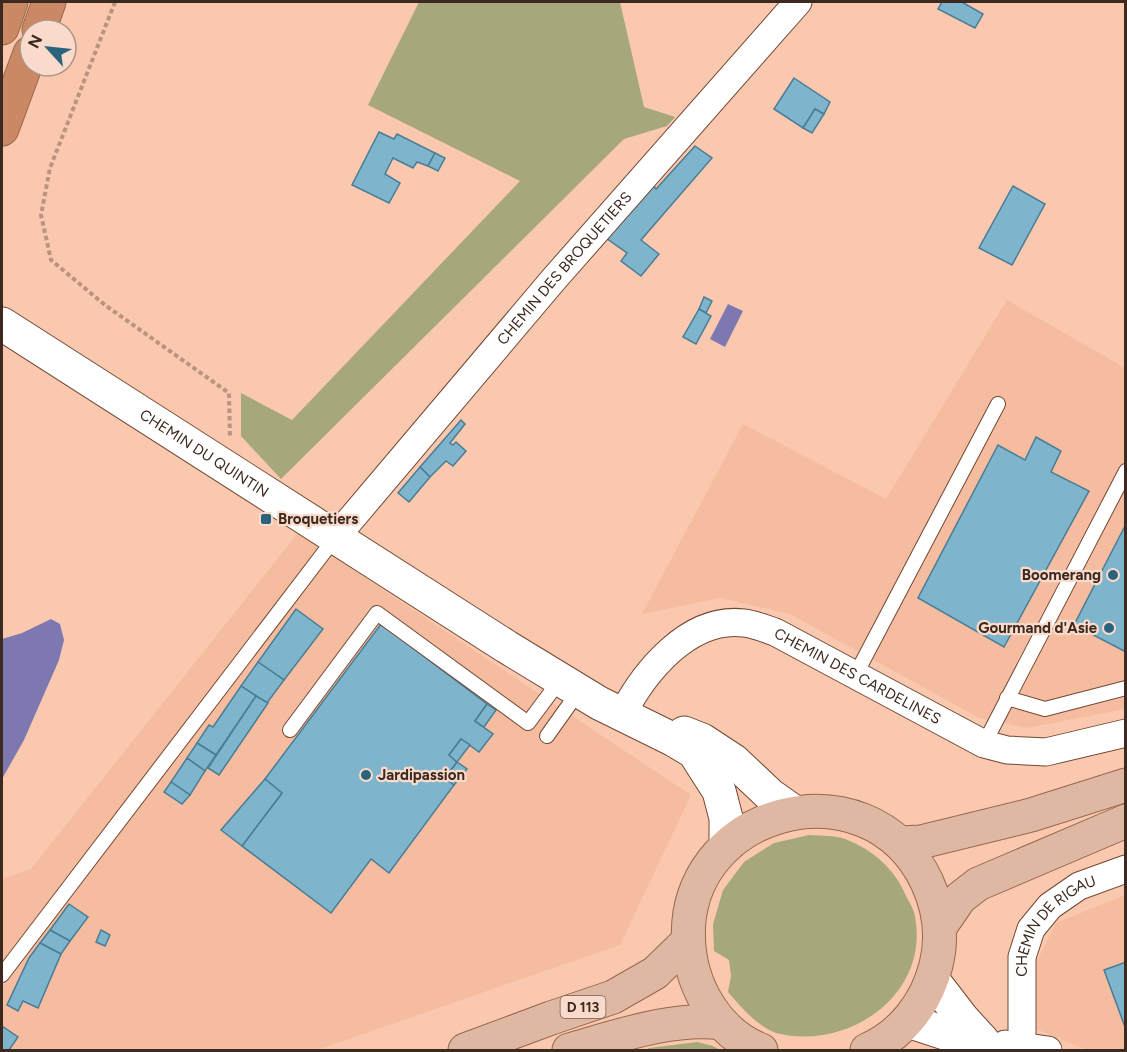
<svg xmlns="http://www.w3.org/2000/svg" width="1127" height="1052" font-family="Figtree,sans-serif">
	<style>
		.built { fill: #f5bc9f }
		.green { fill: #a7a77c }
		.water { fill: #7e78b1 }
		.building { fill: #7eb4cc; stroke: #497d95; stroke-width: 1.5 }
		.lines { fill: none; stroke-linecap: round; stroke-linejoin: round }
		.lane-casing { stroke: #724832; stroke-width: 16 }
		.street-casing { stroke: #724832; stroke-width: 29 }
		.secondary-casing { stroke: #724832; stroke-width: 35 }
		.primary-casing { stroke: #98674c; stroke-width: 35 }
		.highway-casing { stroke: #98674c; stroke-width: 35 }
		.path { stroke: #bb937f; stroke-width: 4; stroke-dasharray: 4.5 3; stroke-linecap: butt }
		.lane { stroke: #fff; stroke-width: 14 }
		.street { stroke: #fff; stroke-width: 27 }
		.secondary { stroke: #fff; stroke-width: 33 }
		.primary { stroke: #dfb8a3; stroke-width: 33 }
		.highway { stroke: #ca8865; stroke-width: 33 }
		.poi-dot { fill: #29647c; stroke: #f9dacb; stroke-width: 2 }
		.labels { text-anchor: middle; stroke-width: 4.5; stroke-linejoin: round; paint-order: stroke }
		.shield { fill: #f9dacb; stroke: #755e53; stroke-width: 1.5 }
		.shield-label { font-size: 14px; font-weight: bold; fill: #3c291f }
		.street-label { font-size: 15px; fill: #3c291f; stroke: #f9dacb }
		.poi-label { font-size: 15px; font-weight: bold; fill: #3c291f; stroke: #f9dacb; text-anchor: start }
	</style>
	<rect width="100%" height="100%" fill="#fac8af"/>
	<!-- built -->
	<g class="built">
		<path d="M1007 300 1125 368V709L1027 728 979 718 790 614 720 598 642 614 743 424 886 499Z"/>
		<path d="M298 533 691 795 620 945 317 1050H2V879L31 869Z"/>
		<path d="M1125 895V1050H1086L1034 1028 1031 973 1056 923Z"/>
	</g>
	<!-- green -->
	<g class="green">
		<path d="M419 2H620L644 107 675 117 667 126 624 139 281 479 241 436V393L292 420 520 181 368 105Z"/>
		<path d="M809 835C820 836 834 835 845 839 872 849 895 869 906 896 909 901 912 907 914 912 933 991 851 1052 776 1033 756 1025 742 1008 728 992L731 976 729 960 714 951 713 924 723 890 744 862 774 843Z"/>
		<path d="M697 1042 713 1046 720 1050H646L649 1048Z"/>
	</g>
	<!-- water -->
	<g class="water">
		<path d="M728 304 743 311 725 347 710 339Z"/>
		<path d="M51 619 60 624 64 640 59 660 24 740 2 779V639L22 633Z"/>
	</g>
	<!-- building -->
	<g class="building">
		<path d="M942 2H962L983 14 975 28 938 9Z"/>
		<path d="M794 78 830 102 824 114 815 109 803 128 774 109Z"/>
		<path d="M815 109 824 114 812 133 803 128Z"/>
		<path d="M379 132 394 139 397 134 435 153 428 166 417 162 413 168 393 158 385 174 400 183 389 203 352 185Z"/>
		<path d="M695 146 712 158 641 240 659 254 641 276 621 261 627 253 606 238 651 182 656 189Z"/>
		<path d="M435 153 445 158 438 171 428 166Z"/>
		<path d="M1013 186 1045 204 1012 265 979 248Z"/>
		<path d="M704 297 712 301 706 313 699 309Z"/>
		<path d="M699 309 711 316 696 344 683 337Z"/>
		<path d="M461 420 465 424 450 443 453 445 456 442 466 451 453 466 446 461 430 477 420 467Z"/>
		<path d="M1036 437 1061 451 1051 472 1089 491 1004 647 918 598 998 445 1025 460Z"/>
		<path d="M420 467 430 477 409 502 398 493Z"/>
		<path d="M1126 524V652L1074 625Z"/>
		<path d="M296 609 323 629 284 680 258 662Z"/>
		<path d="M381 624 487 704 475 721 493 734 479 752 461 739 449 755 457 762 445 778 454 785 389 873 371 859 331 913 242 846 282 793 265 779Z"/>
		<path d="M258 662 284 680 267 703 241 686Z"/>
		<path d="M241 686 256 696 216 755 197 743 209 725 213 727Z"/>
		<path d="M256 696 268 703 219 775 208 768Z"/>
		<path d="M487 704 496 710 484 727 475 721Z"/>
		<path d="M461 739 470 745 457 762 449 755Z"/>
		<path d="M197 743 216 755 205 771 187 758Z"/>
		<path d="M187 758 205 771 190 795 171 782Z"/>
		<path d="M457 762 467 769 454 785 445 778Z"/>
		<path d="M265 779 282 793 242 846 221 830Z"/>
		<path d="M171 782 190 795 182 804 164 792Z"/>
		<path d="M69 904 88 917 70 941 50 930Z"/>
		<path d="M50 930 70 941 61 954 40 943Z"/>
		<path d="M101 930 110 935 105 946 96 942Z"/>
		<path d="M40 943 61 954 38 1008 23 1001 18 1011 7 1005 29 958Z"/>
		<path d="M1126 962V1027H1125L1104 970Z"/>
		<path d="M2 1026 18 1037 9 1050H2Z"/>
	</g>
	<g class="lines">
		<defs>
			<g id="lane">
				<path d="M856 674 998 404"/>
				<path d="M1007 698 1045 709 1126 688"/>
				<path d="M290 730 377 613 528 723 560 680"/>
				<path d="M547 736 579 691"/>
				<path d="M984 744 1126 471"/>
				<path d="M2 975 335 538"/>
			</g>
			<g id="street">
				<path id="s1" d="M335 538 554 279 798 2"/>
				<path id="s2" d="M622 715C644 672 689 616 744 623 754 624 766 629 775 632L984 744 1007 750 1046 752 1126 733"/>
				<path d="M1005 1044 1048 1050"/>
				<path id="s3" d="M1022 1046V957L1031 929 1050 906 1079 886 1126 869"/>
			</g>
			<g id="secondary">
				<path id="s4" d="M2 324 507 647 599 703 674 740 694 752 719 791 726 818V846"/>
				<path d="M684 733 702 740 734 761 770 795 794 812"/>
				<path d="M932 979 962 1018 991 1050"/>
				<path d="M908 1021 954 1036 981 1039"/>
			</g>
			<g id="primary">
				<path d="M900 843 921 842 1031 815 1126 785"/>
				<path d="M940 927 960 898 978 884 1126 821"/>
				<path d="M465 1050 551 1018 613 997 655 973 688 941"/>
				<path d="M569 1050C615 1037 674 1016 722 1023"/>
				<path d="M761 1050C719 1034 693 990 689 947 676 810 868 757 927 882 939 908 943 937 936 965 927 1002 902 1035 867 1050"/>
			</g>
			<g id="highway">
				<path d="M2 28 11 2"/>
				<path d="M39 30 49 2"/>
				<path d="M2 129 30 53"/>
			</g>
		</defs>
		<!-- lane casing -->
		<use href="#lane" class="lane-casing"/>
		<!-- street casing -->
		<use href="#street" class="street-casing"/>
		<!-- secondary casing -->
		<use href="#secondary" class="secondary-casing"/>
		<!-- primary casing -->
		<use href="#primary" class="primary-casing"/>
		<!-- highway casing -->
		<use href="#highway" class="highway-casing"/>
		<!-- path -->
		<path class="path" d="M115 2 50 168 41 215 51 260 105 305 229 393 230 438"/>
		<!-- lane -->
		<use href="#lane" class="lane"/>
		<!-- street -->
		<use href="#street" class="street"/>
		<!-- secondary -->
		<use href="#secondary" class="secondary"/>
		<!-- primary -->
		<use href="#primary" class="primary"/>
		<!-- highway -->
		<use href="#highway" class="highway"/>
	</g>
	<!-- markers -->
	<g class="poi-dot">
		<rect x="260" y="513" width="12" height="12" rx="3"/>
		<circle cx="1113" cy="575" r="6"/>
		<circle cx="1109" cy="628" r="6"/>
		<circle cx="366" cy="775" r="6"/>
	</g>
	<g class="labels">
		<!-- shield labels -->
		<rect class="shield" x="560.5" y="996" width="45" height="22" rx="4.5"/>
		<g class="shield-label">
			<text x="583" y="1012">D 113</text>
		</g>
		<!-- street labels -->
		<g class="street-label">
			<text dy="5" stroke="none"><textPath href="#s1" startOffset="354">CHEMIN DES BROQUETIERS</textPath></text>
			<text dy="5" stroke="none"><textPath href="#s4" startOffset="240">CHEMIN DU QUINTIN</textPath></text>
			<text dy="5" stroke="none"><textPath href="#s2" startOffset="288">CHEMIN DES CARDELINES</textPath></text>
			<text dy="5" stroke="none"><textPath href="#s3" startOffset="135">CHEMIN DE RIGAU</textPath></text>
		</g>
		<!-- poi labels -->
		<g class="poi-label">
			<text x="278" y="524">Broquetiers</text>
			<text x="1101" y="580" text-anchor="end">Boomerang</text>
			<text x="1097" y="633" text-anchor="end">Gourmand d'Asie</text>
			<text x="378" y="780">Jardipassion</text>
		</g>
	</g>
	<!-- border -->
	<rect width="1127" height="1052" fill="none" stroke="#3c291f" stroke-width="6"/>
	<!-- north arrow -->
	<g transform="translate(48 48) rotate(297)"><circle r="28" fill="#f9dacb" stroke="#ad9386" stroke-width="1.5"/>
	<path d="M0-4.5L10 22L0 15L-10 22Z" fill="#29647c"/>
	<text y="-9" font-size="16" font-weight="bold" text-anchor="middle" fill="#3c291f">N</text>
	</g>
</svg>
